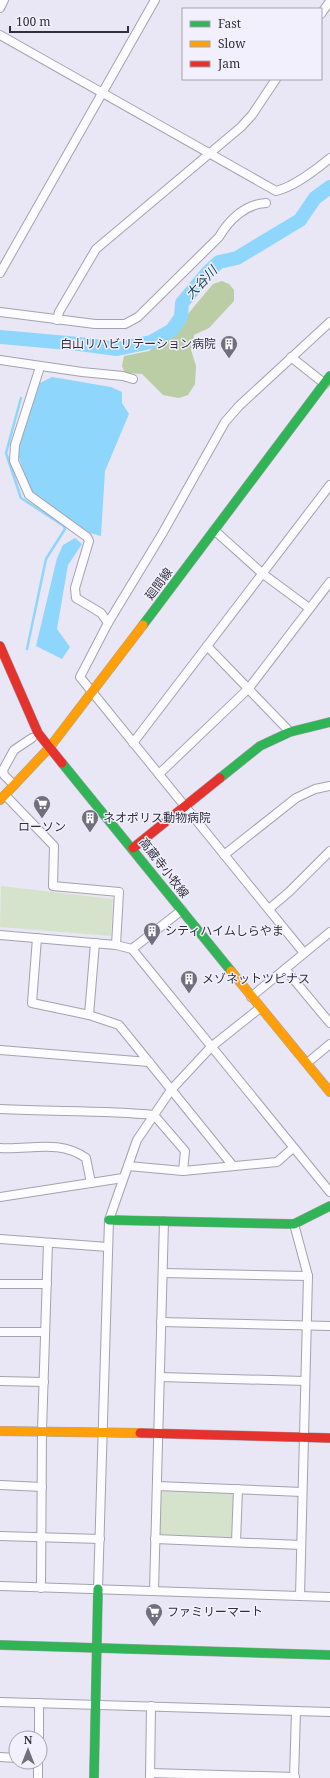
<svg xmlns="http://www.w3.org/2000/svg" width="330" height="1778" font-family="'Noto Serif','Noto Sans JP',serif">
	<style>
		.green { fill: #d6e3cc }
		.forest { fill: #bacda5 }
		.water { fill: #8fd6fc }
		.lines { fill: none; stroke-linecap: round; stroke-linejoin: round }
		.stream { stroke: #8fd6fc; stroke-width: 2.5 }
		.river { stroke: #8fd6fc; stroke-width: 14 }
		.street-casing { stroke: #a4a2ae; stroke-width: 10 }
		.fast-casing { stroke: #a4a2ae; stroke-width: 10 }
		.slow-casing { stroke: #a4a2ae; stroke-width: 10 }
		.jam-casing { stroke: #a4a2ae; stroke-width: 10 }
		.street { stroke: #fcfbfe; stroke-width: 8 }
		.fast { stroke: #30b455; stroke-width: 9 }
		.slow { stroke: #ff9f0a; stroke-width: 9 }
		.jam { stroke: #e5322d; stroke-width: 9 }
		.labels { text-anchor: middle; stroke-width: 3; stroke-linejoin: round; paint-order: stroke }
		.poi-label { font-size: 12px; fill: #312f3c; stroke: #f2f0fd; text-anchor: start }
		.street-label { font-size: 12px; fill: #312f3c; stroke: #f2f0fd }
		.water-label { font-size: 13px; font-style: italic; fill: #174358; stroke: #f2f0fd }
	</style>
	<rect width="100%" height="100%" fill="#e9e7f5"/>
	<!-- green -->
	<g class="green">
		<path d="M1 886 113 899 111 936 0 927Z"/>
		<path d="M163 1491 233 1493 235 1496 234 1536 231 1538 162 1536 159 1533 160 1493Z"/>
	</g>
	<!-- forest -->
	<path class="forest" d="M222 281 229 284 234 290V301L209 328 194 335 191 350 196 366 195 384 188 395 179 398 163 395 142 374 125 373 122 366 124 356 149 351 172 333 213 284Z"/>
	<!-- water -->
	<g class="water">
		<path d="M52 377 111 387 122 392V403L129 414 105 471 101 536 90 533 42 501 31 492 17 452 40 383Z"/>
		<path d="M75 538 82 544 68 565 57 629 70 647 62 659 36 646 57 558 63 545Z"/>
	</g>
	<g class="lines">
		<!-- stream -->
		<path class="stream" d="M21 398 6 453 21 498 64 526 65 529 46 559 27 649"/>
		<!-- river -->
		<path class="river" d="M0 337 79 344 117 349 151 342 172 330 181 317 182 303 208 272 219 262 237 258 300 220 315 198 330 187"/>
		<defs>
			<g id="street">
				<path d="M0 8 4 0"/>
				<path d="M321 14 330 1"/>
				<path d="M0 35 276 191C293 187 317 169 330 158"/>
				<path d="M0 273 155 0"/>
				<path d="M0 312 95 324H125L138 317 219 237C229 220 245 204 266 203"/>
				<path d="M57 320 59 312 96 249 241 127 252 115 276 79"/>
				<path d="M291 357 325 384"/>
				<path d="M0 360 82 372 123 376 133 379"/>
				<path d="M40 367 15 445 14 461 29 495 87 537 89 541 75 588 76 598 101 613 108 623"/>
				<path d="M214 530 263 574 309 608"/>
				<path d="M207 646 290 732"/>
				<path d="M133 743 330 485"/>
				<path d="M159 774 249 688 330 582"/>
				<path d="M14 785 4 775 3 770 14 750 32 738"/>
				<path d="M5 795 54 846 53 886 119 892 116 945"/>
				<path d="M224 855 296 798 315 789 330 786"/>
				<path d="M269 909 289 892 330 851"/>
				<path d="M0 935 116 945 132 949 330 1192"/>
				<path d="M37 938 32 1003 89 1015 119 1025 233 1166"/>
				<path d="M132 949 182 910"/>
				<path d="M304 953 80 677 108 623 162 534 225 422 239 406 330 322"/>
				<path d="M285 969 330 1023"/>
				<path d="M251 997 330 932"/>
				<path d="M89 1015 95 943"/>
				<path d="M0 1050 149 1062"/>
				<path d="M307 1063 330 1044"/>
				<path d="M0 1109C52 1112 103 1110 154 1115L185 1151 183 1171"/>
				<path d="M0 1148C30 1150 59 1139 86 1158L91 1183"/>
				<path d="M128 1166 183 1171 277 1162 293 1148"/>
				<path d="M0 1197 123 1178"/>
				<path d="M294 1224 308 1276 300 1596"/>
				<path d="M0 1239 108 1247"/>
				<path d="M163 1273 308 1276"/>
				<path d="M0 1284H47"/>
				<path d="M161 1322 330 1326"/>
				<path d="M0 1332H45"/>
				<path d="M160 1377 305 1381"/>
				<path d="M0 1381 44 1382"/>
				<path d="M0 1485 42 1487"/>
				<path d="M157 1486 302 1492"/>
				<path d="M0 1536 100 1539"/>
				<path d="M155 1539 301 1545"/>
				<path d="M236 1542 238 1489"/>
				<path d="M0 1586 330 1597"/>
				<path d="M41 1588 42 1431 48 1243"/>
				<path d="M98 1589 109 1220 137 1140 171 1090 211 1047 260 1008"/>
				<path d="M154 1591 164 1221"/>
				<path d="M0 1702 330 1712"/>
				<path d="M39 1738V1703"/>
				<path d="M0 1757 16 1758"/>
				<path d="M150 1773 295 1777"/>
				<path d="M38 1778V1762"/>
				<path d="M150 1778 151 1706"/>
				<path d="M294 1778 296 1711"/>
			</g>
			<g id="fast">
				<path d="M143 625 330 376"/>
				<path d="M62 763 231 971"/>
				<path d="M220 778 260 746 290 732 330 722"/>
				<path d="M109 1220 294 1224 330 1206"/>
				<path d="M0 1645 330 1655"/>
				<path d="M94 1778 98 1589"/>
			</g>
			<g id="slow">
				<path d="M0 800 50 747 143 625"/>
				<path d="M231 971 330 1092"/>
				<path d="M0 1431 140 1433"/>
			</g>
			<g id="jam">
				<path d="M0 646 38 733 62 763"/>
				<path d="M133 848 220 778"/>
				<path d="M140 1433 330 1438"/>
			</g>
		</defs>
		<!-- street casing -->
		<use href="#street" class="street-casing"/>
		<!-- fast casing -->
		<use href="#fast" class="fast-casing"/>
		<!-- slow casing -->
		<use href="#slow" class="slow-casing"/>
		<!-- jam casing -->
		<use href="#jam" class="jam-casing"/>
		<!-- street -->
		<use href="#street" class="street"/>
		<!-- fast -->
		<use href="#fast" class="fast"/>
		<!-- slow -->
		<use href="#slow" class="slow"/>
		<!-- jam -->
		<use href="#jam" class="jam"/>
	</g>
	<!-- icons -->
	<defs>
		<symbol id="building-pin" viewBox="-11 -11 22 30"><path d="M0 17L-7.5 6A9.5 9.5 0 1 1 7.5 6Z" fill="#716f7d" stroke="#f2f0fd"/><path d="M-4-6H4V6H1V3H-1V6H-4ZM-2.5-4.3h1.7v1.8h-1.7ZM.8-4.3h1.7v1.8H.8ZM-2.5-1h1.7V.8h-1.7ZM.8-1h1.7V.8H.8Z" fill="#fff"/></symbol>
		<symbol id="supermarket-pin" viewBox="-11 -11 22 30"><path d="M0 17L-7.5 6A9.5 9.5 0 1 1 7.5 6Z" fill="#716f7d" stroke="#f2f0fd"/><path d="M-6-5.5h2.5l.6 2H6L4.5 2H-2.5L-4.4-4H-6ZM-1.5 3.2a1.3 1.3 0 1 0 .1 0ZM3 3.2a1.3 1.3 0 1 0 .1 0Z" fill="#fff"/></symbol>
	</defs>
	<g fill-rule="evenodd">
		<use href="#building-pin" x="219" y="334" width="20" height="27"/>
		<use href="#supermarket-pin" x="32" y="794" width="20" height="27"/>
		<use href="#building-pin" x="80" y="808" width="20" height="27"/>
		<use href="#building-pin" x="142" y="921" width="20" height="27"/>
		<use href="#building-pin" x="179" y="969" width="20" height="27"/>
		<use href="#supermarket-pin" x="144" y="1602" width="20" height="27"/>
	</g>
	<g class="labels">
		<!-- poi labels -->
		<g class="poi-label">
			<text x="216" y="348" text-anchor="end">白山リハビリテーション病院</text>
			<text x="103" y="822">ネオポリス動物病院</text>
			<text x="42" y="831" text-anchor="middle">ローソン</text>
			<text x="165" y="935">シティハイムしらやま</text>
			<text x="202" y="983">メゾネットツピナス</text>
			<text x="167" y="1616">ファミリーマート</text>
		</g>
		<!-- street labels -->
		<g class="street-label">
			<text transform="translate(159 584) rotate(-53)" y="4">廻間線</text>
			<text transform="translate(164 868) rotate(52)" y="4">高蔵寺小牧線</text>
		</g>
		<!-- water labels -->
		<g class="water-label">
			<text transform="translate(201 282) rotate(-47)" y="5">大谷川</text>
		</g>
	</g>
	<!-- legend -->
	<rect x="182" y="8" width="140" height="72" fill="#f2f0fd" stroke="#a5a3b0"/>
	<rect x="190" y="21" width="20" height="6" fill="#30b455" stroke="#a5a3b0"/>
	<text x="218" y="28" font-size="12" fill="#312f3c">Fast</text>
	<rect x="190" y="41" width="20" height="6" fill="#ff9f0a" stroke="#a5a3b0"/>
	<text x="218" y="48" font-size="12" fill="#312f3c">Slow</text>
	<rect x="190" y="61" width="20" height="6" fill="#e5322d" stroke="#a5a3b0"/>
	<text x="218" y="68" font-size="12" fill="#312f3c">Jam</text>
	<!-- north arrow -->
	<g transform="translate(28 1750)"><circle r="19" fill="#f2f0fd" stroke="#a5a3b0"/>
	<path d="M0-3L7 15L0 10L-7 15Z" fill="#716f7d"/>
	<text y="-6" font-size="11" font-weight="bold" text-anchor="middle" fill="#312f3c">N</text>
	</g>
	<!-- scale -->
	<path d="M10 26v6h118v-6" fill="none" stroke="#312f3c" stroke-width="2"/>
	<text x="16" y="26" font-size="12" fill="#312f3c" stroke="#f2f0fd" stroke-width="3" paint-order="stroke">100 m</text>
</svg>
